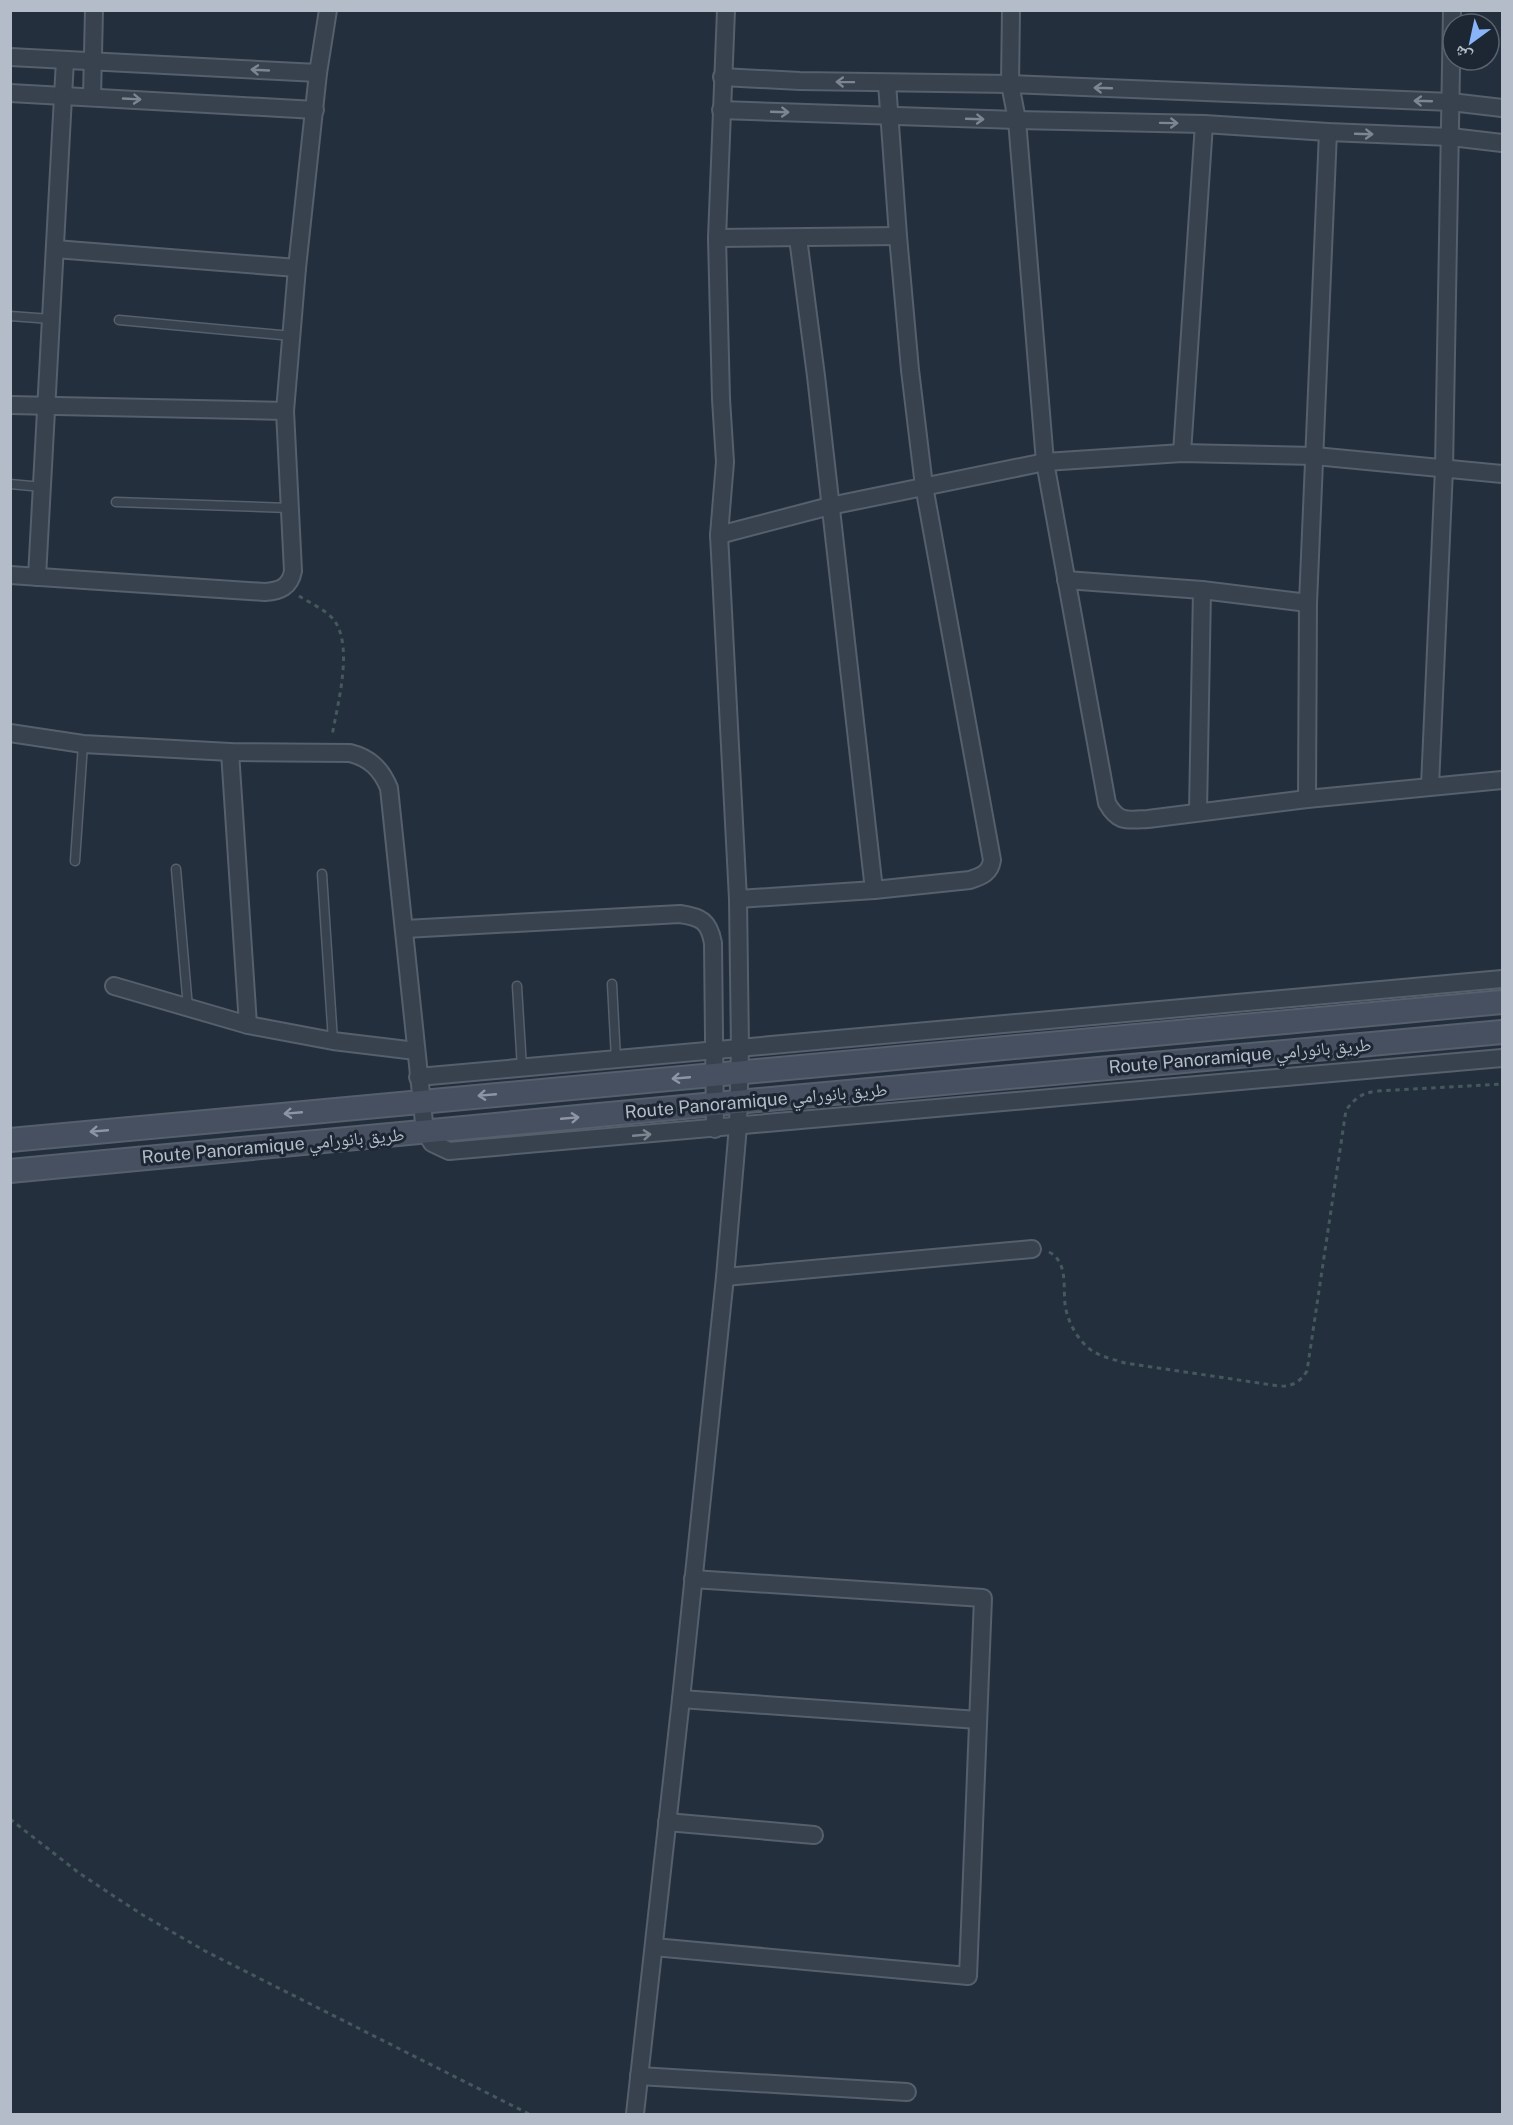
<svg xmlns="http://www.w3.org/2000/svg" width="1513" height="2125" font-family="'Public Sans','Noto Naskh Arabic',sans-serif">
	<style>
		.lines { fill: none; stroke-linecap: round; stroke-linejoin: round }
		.lane-casing { stroke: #565f6c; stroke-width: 11 }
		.street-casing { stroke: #565f6c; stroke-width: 20 }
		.secondary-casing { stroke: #565f6c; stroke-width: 26 }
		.path { stroke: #44595c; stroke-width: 3; stroke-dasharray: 4.5 4.5; stroke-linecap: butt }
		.lane { stroke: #38414e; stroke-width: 8 }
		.street { stroke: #38414e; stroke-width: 16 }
		.secondary { stroke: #465061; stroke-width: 22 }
		.oneway { stroke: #7c8592 }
		.oneway2 { stroke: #8e96a5 }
		.labels { text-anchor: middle; stroke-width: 6; stroke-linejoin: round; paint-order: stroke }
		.street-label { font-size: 18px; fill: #b4bcc9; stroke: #1d2633 }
	</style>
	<rect width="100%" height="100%" fill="#242f3e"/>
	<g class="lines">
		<defs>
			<g id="lane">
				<path d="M10 316 51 319"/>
				<path d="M119 320 292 336"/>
				<path d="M10 484 42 487"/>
				<path d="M116 502 289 508"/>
				<path d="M75 861 83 744"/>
				<path d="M176 869 188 1008"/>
				<path d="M322 874 333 1041"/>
				<path d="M612 984 616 1059"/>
				<path d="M517 986 522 1068"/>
			</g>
			<g id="street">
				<path d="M1011 10 1010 84 1017 120 1045 462 1107 803C1118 823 1127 820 1148 819L1307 799 1502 780"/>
				<path d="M10 57 318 73"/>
				<path d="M722 77 800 81 1010 84 1451 102 1502 108"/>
				<path d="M10 93 315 110"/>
				<path d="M92 97 94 10"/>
				<path d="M721 110 1017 120 1204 124 1328 132 1451 137 1502 143"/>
				<path d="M717 238 898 236"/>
				<path d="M798 238 816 376 874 890"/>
				<path d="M55 249 297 268"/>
				<path d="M10 405 285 411"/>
				<path d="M1182 453 1204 124"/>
				<path d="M719 535 830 506 1045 462 1182 453 1315 456 1502 474"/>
				<path d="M10 575 265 592C280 591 290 587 293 571L285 411 297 268 318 73 328 10"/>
				<path d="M37 577 65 60"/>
				<path d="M1066 580 1202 590 1308 603"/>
				<path d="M10 733 83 744 230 752 350 753C370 758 381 769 389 788L425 1132 432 1143 449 1151 1502 1058"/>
				<path d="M230 752 248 1025"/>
				<path d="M1430 786 1444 469 1452 10"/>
				<path d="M1307 799 1308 603 1328 132"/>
				<path d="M1198 812 1202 590"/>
				<path d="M738 899 874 890 970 880C982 876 990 873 992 860L924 486 910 370 898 236 887 83"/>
				<path d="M405 929 680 914C701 917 709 921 713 943L715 1129"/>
				<path d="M114 986 248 1025 333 1041 416 1051"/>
				<path d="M418 1077 1502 979"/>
				<path d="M725 1277 1032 1249"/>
				<path d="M681 1699 978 1720"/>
				<path d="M667 1822 814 1835"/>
				<path d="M654 1947 968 1976 983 1598 693 1579"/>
				<path d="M639 2076 907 2092"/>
				<path d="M635 2114 681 1699 725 1277 738 1126 740 1048 738 899 719 535 725 462 721 399 717 238 726 10"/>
			</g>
			<g id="secondary">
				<path d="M10 1140 1502 1002"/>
				<path d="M10 1171 715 1104 1502 1032"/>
			</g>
		</defs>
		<!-- lane casing -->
		<use href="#lane" class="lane-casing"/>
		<!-- street casing -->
		<use href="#street" class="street-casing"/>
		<!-- secondary casing -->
		<use href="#secondary" class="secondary-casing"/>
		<!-- path -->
		<g class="path">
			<path d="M299 596C310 603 326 610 334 620 354 647 337 706 332 736"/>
			<path d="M1049 1252C1068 1262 1063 1286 1065 1304 1067 1321 1078 1342 1094 1352 1103 1357 1115 1360 1125 1363L1279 1386C1292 1387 1300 1382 1307 1371L1346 1110C1355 1098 1362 1093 1377 1091L1502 1084"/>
			<path d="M10 1819 79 1873 141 1914 205 1951 529 2114"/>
		</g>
		<!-- lane -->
		<use href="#lane" class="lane"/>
		<!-- street -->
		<use href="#street" class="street"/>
		<!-- secondary -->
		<use href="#secondary" class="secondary"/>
	</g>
	<!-- one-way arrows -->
	<defs><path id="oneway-shaft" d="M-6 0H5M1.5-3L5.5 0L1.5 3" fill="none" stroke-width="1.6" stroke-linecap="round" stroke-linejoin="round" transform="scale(1.5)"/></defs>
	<g class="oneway">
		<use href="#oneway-shaft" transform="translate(260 70) rotate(-177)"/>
		<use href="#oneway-shaft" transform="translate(845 82) rotate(-179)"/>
		<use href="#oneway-shaft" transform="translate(1103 88) rotate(-178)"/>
		<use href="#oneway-shaft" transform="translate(132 99) rotate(3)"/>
		<use href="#oneway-shaft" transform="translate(1423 101) rotate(-178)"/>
		<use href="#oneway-shaft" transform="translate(780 112) rotate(2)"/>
		<use href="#oneway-shaft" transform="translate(975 119) rotate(2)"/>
		<use href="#oneway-shaft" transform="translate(1169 123) rotate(1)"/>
		<use href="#oneway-shaft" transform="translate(1364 134) rotate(2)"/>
		<use href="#oneway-shaft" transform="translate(642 1135) rotate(-5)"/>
	</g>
	<g class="oneway2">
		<use href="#oneway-shaft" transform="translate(681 1078) rotate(175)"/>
		<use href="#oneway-shaft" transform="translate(487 1095) rotate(175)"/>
		<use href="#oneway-shaft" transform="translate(293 1113) rotate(175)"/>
		<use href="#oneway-shaft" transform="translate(570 1118) rotate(-5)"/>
		<use href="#oneway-shaft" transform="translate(99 1131) rotate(175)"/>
	</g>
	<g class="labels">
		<!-- street labels -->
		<g class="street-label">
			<text transform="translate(1240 1056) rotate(-5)" y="6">Route Panoramique طريق بانورامي</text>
			<text transform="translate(756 1101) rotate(-5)" y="6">Route Panoramique طريق بانورامي</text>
			<text transform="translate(273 1146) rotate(-5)" y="6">Route Panoramique طريق بانورامي</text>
		</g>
	</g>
	<!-- border -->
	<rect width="1513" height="2125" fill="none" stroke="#b4bcc9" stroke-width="24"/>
	<!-- north arrow -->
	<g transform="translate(1471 42) rotate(213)"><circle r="28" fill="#1d2633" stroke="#59626f" stroke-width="1.5"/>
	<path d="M0-4.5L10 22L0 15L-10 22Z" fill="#8ab4f8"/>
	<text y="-9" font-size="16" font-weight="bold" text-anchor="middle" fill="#b4bcc9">ش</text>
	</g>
</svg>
